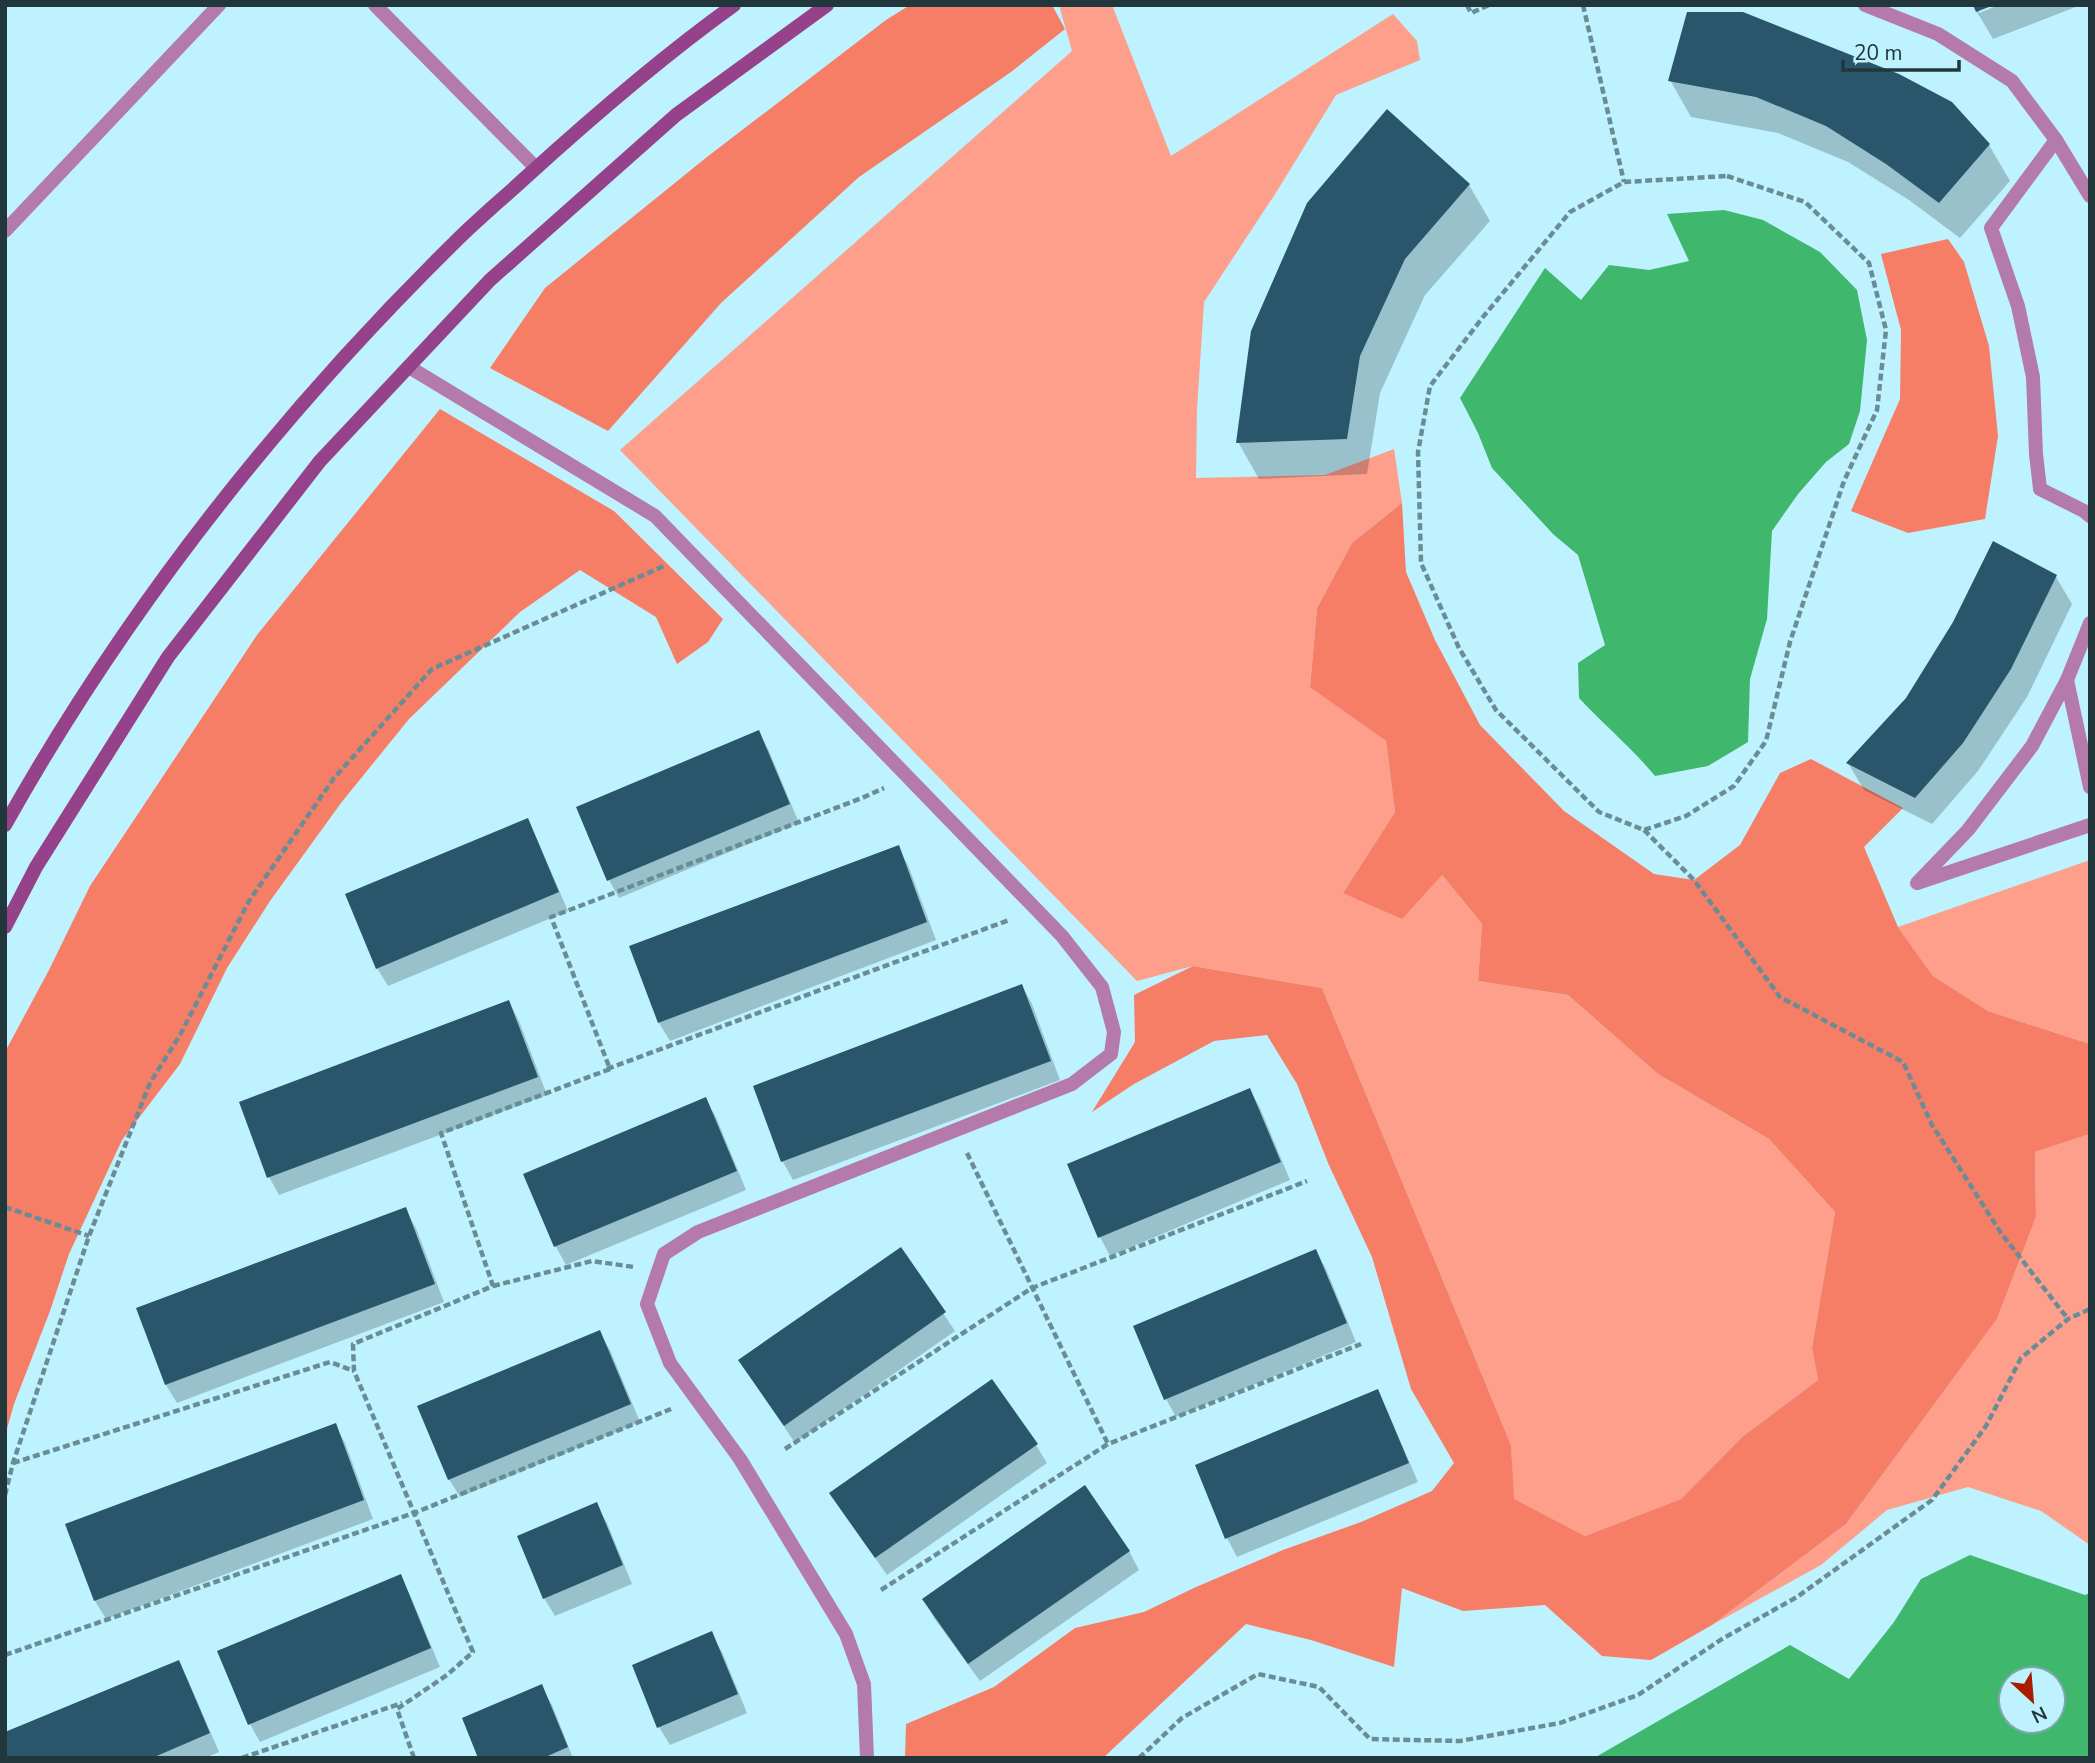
<svg xmlns="http://www.w3.org/2000/svg" width="2095" height="1763" font-family="'Nunito Sans',sans-serif">
	<style>
		.green { fill: #fe9f8c }
		.forest { fill: #f67d66 }
		.water { fill: #3fb76c; fill-rule: evenodd }
		.shadow { fill: #0003 }
		.building { fill: #2a566c }
		.lines { fill: none; stroke-linecap: round; stroke-linejoin: round }
		.path { stroke: #6a8d95; stroke-width: 4.5; stroke-dasharray: 7 3.5; stroke-linecap: butt }
		.street { stroke: #b37aaa; stroke-width: 14 }
		.secondary { stroke: #95428b; stroke-width: 14 }
	</style>
	<rect width="100%" height="100%" fill="#bef2fe"/>
	<!-- green -->
	<g class="green">
		<path d="M1059 5H1112L1171 156 1393 14 1417 41 1420 60 1336 95 1277 191 1204 302 1197 409 1196 478 1325 475 1394 449 1402 503 1352 543 1317 608 1310 686 1386 741 1395 812 1343 893 1441 874 1482 924 1478 981 1568 995 1658 1074 1769 1139 1835 1212 1812 1348 1818 1380 1742 1437 1681 1499 1585 1536 1513 1499 1511 1445 1322 988 1193 966 1137 981 620 450 1072 51Z"/>
		<path d="M2090 860V1044L1988 1011 1933 976 1898 927Z"/>
		<path d="M2090 1134V1545L2041 1511 1968 1487 1887 1510 1821 1565 1712 1625 1846 1524 1997 1319 2036 1217 2035 1152Z"/>
	</g>
	<!-- forest -->
	<g class="forest">
		<path d="M910 5H1052L1065 29 1011 72 859 177 721 303 608 431 490 368 545 288 707 157 886 20Z"/>
		<path d="M1948 239 1964 262 1989 346 1998 436 1985 519 1908 533 1851 511 1900 399 1901 330 1881 254Z"/>
		<path d="M440 409 614 511 723 619 708 642 677 664 656 617 580 570 520 612 409 719 341 803 270 901 227 968 180 1064 122 1140 69 1254 50 1311 14 1404 5 1436V1052L49 970 90 886 257 635Z"/>
		<path d="M1402 503 1406 572 1435 640 1480 725 1564 811 1654 874 1694 880 1740 845 1780 773 1811 759 1903 808 1864 847 1898 927 1933 976 1988 1011 2090 1044V1134L2035 1152 2036 1217 1997 1319 1846 1524 1712 1625 1651 1660 1602 1656 1545 1605 1463 1611 1402 1588 1394 1667 1311 1640 1246 1624 1103 1758H905L906 1724 994 1687 1075 1628 1144 1612 1196 1587 1283 1550 1361 1522 1432 1491 1454 1463 1411 1389 1372 1257 1328 1163 1297 1084 1267 1035 1214 1041 1134 1084 1092 1112 1135 1042 1134 995 1193 966 1322 988 1511 1445 1514 1499 1585 1536 1681 1499 1742 1437 1818 1380 1812 1348 1835 1212 1769 1139 1658 1074 1568 995 1478 981 1482 924 1442 875 1402 919 1343 893 1395 812 1386 741 1310 687 1317 608 1352 543Z"/>
	</g>
	<!-- water -->
	<g class="water">
		<path d="M1724 210 1763 220 1820 252 1857 290 1867 340 1860 411 1849 444 1826 462 1798 494 1772 531 1767 619 1750 679 1748 742 1708 766 1655 776C1632 748 1604 725 1579 698L1578 663 1605 645 1578 555 1553 534 1492 468 1478 433 1460 398 1545 268 1581 300 1609 265 1649 270 1689 261 1667 214Z"/>
		<path d="M1970 1555 2085 1595 2090 1593V1758H1594L1790 1645 1849 1679 1894 1622 1921 1579ZM2011 1679H2053V1721H2011Z"/>
	</g>
	<!-- shadow -->
	<g class="shadow">
		<path d="M1975 5 1979 9V13L1999 5H2081L1993 39 1977 12Z"/>
		<path d="M1688 13 1989 145 2010 181 1960 238 1909 200 1848 162 1778 133 1691 117 1670 80Z"/>
		<path d="M1469 185 1490 221 1425 295 1380 393 1367 474 1259 479 1238 442Z"/>
		<path d="M2056 577 2072 604 2027 697 1978 771 1932 824 1864 790 1848 763Z"/>
		<path d="M759 732 769 751 799 823 619 898 609 880Z"/>
		<path d="M527 821 537 839 568 911 388 986 377 968Z"/>
		<path d="M898 847 908 865 936 940 670 1041 659 1023Z"/>
		<path d="M1022 986 1032 1004 1060 1080 793 1180 783 1162 755 1087Z"/>
		<path d="M509 1002 519 1021 547 1095 279 1195 269 1177Z"/>
		<path d="M1250 1090 1260 1108 1290 1180 1110 1256 1100 1237 1069 1165Z"/>
		<path d="M705 1099 716 1117 746 1190 566 1265 556 1247 525 1175Z"/>
		<path d="M405 1209 416 1228 444 1302 177 1403 166 1385 138 1309Z"/>
		<path d="M900 1249 955 1331 795 1443 740 1361Z"/>
		<path d="M1316 1251 1326 1269 1356 1342 1176 1417 1166 1399Z"/>
		<path d="M599 1332 610 1350 640 1422 460 1497 449 1479Z"/>
		<path d="M1377 1392 1387 1410 1418 1482 1237 1557 1227 1538 1197 1466Z"/>
		<path d="M335 1425 345 1443 373 1519 106 1619 95 1601 67 1525Z"/>
		<path d="M1036 1445 1047 1463 887 1575 842 1511 831 1493Z"/>
		<path d="M596 1505 607 1523 632 1584 555 1616 544 1598Z"/>
		<path d="M1129 1551 1139 1570 980 1681 934 1618 924 1599Z"/>
		<path d="M400 1576 410 1595 440 1667 260 1742 250 1724Z"/>
		<path d="M711 1634 722 1652 747 1713 670 1745 659 1727Z"/>
		<path d="M178 1662 188 1680 219 1752 205 1758H7Z"/>
		<path d="M541 1687 552 1705 573 1758H480Z"/>
	</g>
	<!-- building -->
	<g class="building">
		<path d="M1973 5H1994L1976 12Z"/>
		<path d="M1687 12H1743L1899 74 1952 102 1990 144 1939 203 1886 164 1826 126 1756 97 1668 81Z"/>
		<path d="M1387 109 1470 184 1405 259 1360 356 1347 439 1236 443 1251 331 1307 203Z"/>
		<path d="M1993 541 2057 575 2011 669 1963 743 1915 798 1846 763 1906 698 1953 622Z"/>
		<path d="M759 730 790 804 607 881 576 807Z"/>
		<path d="M528 818 559 892 376 969 345 894Z"/>
		<path d="M899 845 927 922 658 1023 629 946Z"/>
		<path d="M1022 984 1051 1061 781 1162 753 1086Z"/>
		<path d="M509 1000 538 1077 267 1178 239 1102Z"/>
		<path d="M1250 1088 1281 1162 1098 1238 1067 1164Z"/>
		<path d="M706 1097 737 1171 554 1247 523 1174Z"/>
		<path d="M406 1207 435 1284 165 1385 136 1308Z"/>
		<path d="M901 1247 946 1312 784 1426 738 1360Z"/>
		<path d="M1316 1249 1347 1323 1164 1400 1133 1326Z"/>
		<path d="M600 1330 631 1404 448 1480 417 1406Z"/>
		<path d="M992 1379 1038 1444 875 1558 829 1493Z"/>
		<path d="M1378 1389 1409 1463 1225 1539 1195 1465Z"/>
		<path d="M336 1423 364 1500 94 1601 65 1524Z"/>
		<path d="M1085 1485 1130 1551 968 1664 922 1599Z"/>
		<path d="M597 1502 623 1565 543 1599 517 1536Z"/>
		<path d="M401 1574 431 1648 248 1725 217 1651Z"/>
		<path d="M712 1631 738 1694 657 1728 632 1665Z"/>
		<path d="M179 1660 210 1733 152 1758H5V1732Z"/>
		<path d="M542 1684 568 1747 543 1758H478L462 1718Z"/>
	</g>
	<g class="lines">
		<!-- path -->
		<g class="path">
			<path d="M1467 5 1471 13 1489 5"/>
			<path d="M1583 5 1624 182"/>
			<path d="M1727 176 1805 202 1869 263 1886 330 1877 410 1844 481 1790 642 1766 741 1734 786 1686 816 1644 830 1599 812 1496 710 1459 648 1421 563 1418 452 1430 386 1483 317 1570 212 1624 182Z"/>
			<path d="M1644 830 1694 880 1780 997 1903 1062 1932 1125 2001 1233 2068 1319"/>
			<path d="M607 1069 1009 920"/>
			<path d="M967 1153 1108 1444"/>
			<path d="M5 1207 89 1236"/>
			<path d="M493 1286 592 1261 634 1267"/>
			<path d="M785 1449 1032 1288 1307 1181"/>
			<path d="M13 1463 330 1362 354 1371"/>
			<path d="M5 1495 13 1463 89 1236 150 1083 180 1035 249 901 334 778 432 669 666 565"/>
			<path d="M881 1590 1108 1444 1361 1344"/>
			<path d="M5 1655 414 1513 671 1409"/>
			<path d="M242 1758 402 1703"/>
			<path d="M414 1758 397 1709 447 1675 473 1652 354 1371 353 1344 493 1286 441 1133 610 1069 551 917 862 798 884 788"/>
			<path d="M1139 1758 1182 1718 1258 1674 1319 1687 1370 1739 1460 1741 1560 1723 1638 1695 1722 1639 1797 1597 1932 1500 1986 1426 2021 1358 2068 1319 2090 1309"/>
		</g>
		<!-- street -->
		<g class="street">
			<path d="M375 5 536 168"/>
			<path d="M1865 5 1938 34 2012 81 2056 140 1991 228 2018 306 2033 377 2036 454 2040 489 2084 511 2090 516"/>
			<path d="M2056 140 2090 196"/>
			<path d="M5 231 219 5"/>
			<path d="M409 367 655 516 1062 936 1102 987 1114 1032 1111 1054 1072 1084 698 1232 664 1254 647 1304 670 1363 740 1459 846 1634 864 1684 867 1758"/>
			<path d="M2090 623 2067 680 2032 746 1968 830 1917 883 2090 825"/>
			<path d="M2067 680 2090 787"/>
		</g>
		<!-- secondary -->
		<g class="secondary">
			<path d="M5 825C125 611 280 414 455 242 477 220 501 200 525 178 591 118 660 58 734 5"/>
			<path d="M5 927 36 867 168 657 320 461 490 280 676 115 827 5"/>
		</g>
	</g>
	<!-- border -->
	<rect width="2095" height="1763" fill="none" stroke="#22373b" stroke-width="14"/>
	<!-- north arrow -->
	<g transform="translate(2032 1700) rotate(154)"><circle r="33" fill="#bef2fe" stroke="#80a7b0" stroke-width="2"/>
	<path d="M0-5L12 26L0 18L-12 26Z" fill="#aa1b00"/>
	<text y="-10" font-size="19" font-weight="bold" text-anchor="middle" fill="#22373b">N</text>
	</g>
	<!-- scale -->
	<path d="M1843 60v10h116v-10" fill="none" stroke="#22373b" stroke-width="3.5"/>
	<text x="1854" y="60" font-size="21" fill="#22373b" stroke="#bef2fe" stroke-width="5" paint-order="stroke">20 m</text>
</svg>
